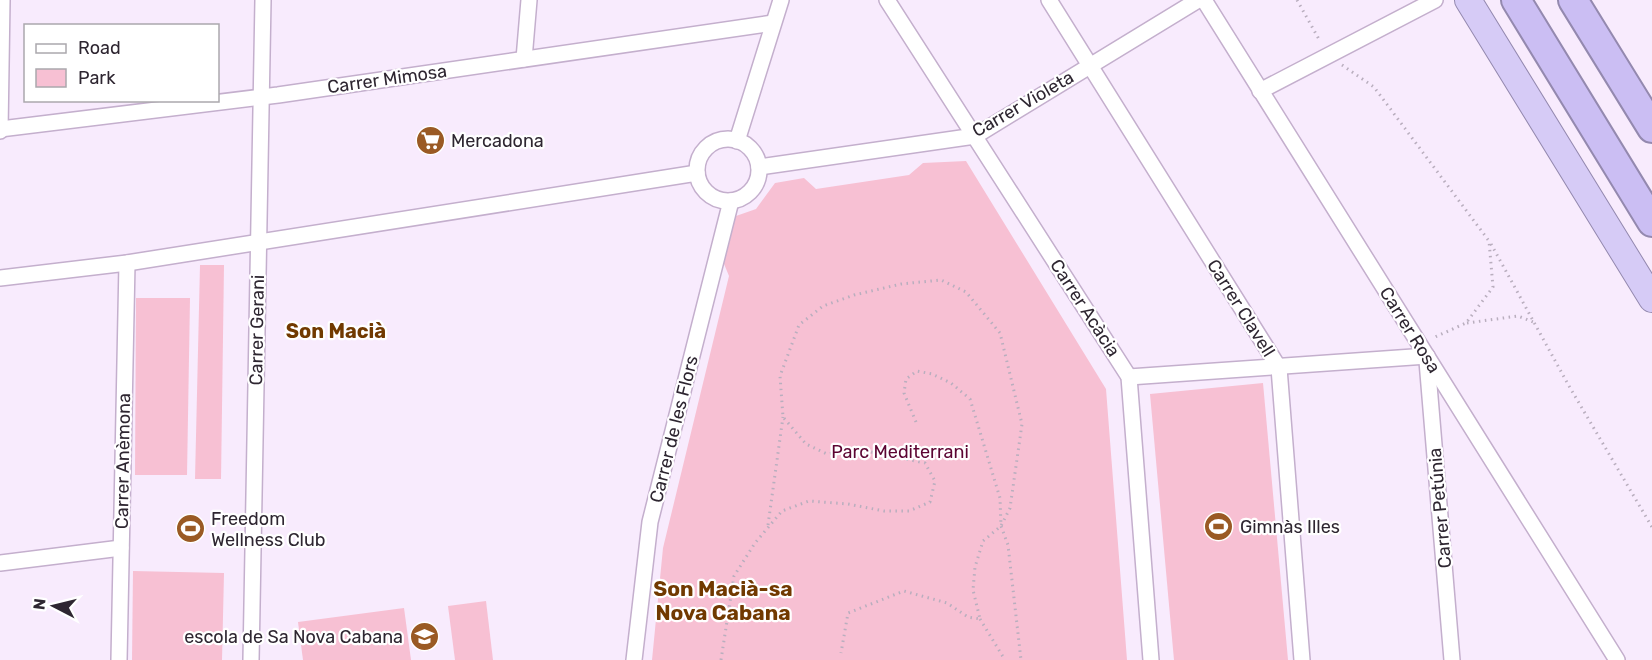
<svg xmlns="http://www.w3.org/2000/svg" width="1652" height="660" font-family="Rubik,sans-serif">
	<style>
		.green { fill: #f7c0d3 }
		.lines { fill: none; stroke-linecap: round; stroke-linejoin: round }
		.minor-casing { stroke: #c4afcd; stroke-width: 18 }
		.trunk-casing { stroke: #9489af; stroke-width: 28 }
		.motorway-casing { stroke: #9489af; stroke-width: 32 }
		.path { stroke: #b9aebe; stroke-width: 3; stroke-dasharray: 1.5 4.5; stroke-linecap: butt }
		.minor { stroke: #fff; stroke-width: 15 }
		.trunk { stroke: #d6cbf6; stroke-width: 26 }
		.motorway { stroke: #cbbef3; stroke-width: 28 }
		.labels { text-anchor: middle; stroke-width: 4.5; stroke-linejoin: round; paint-order: stroke }
		.street-label { font-size: 18px; fill: #2e2631; stroke: #fff }
		.poi-label { font-size: 18px; fill: #2e2631; stroke: #fff; text-anchor: start }
		.park-label { font-size: 18px; fill: #5c0432; stroke: #fff }
		.neighbourhood-label { font-size: 20px; font-weight: bold; fill: #713900; stroke: #fff }
		.quarter-label { font-size: 21px; font-weight: bold; fill: #713900; stroke: #fff }
	</style>
	<rect width="100%" height="100%" fill="#f8ebfd"/>
	<!-- green -->
	<g class="green">
		<path d="M966 161 1106 389 1127 660H652L663 548 729 276 722 259 736 216 756 209 775 183 804 178 816 189 909 175 923 163Z"/>
		<path d="M200 265H224L221 479H195Z"/>
		<path d="M136 298H190L187 475H135Z"/>
		<path d="M1263 383 1288 660H1174L1150 394Z"/>
		<path d="M133 571 224 573 222 660H132Z"/>
		<path d="M486 601 493 660H455L448 606Z"/>
		<path d="M404 608 411 660H303L298 622Z"/>
	</g>
	<g class="lines">
		<defs>
			<g id="minor">
				<path d="M887 0 1129 377 1151 660"/>
				<path d="M1049 0 1279 368 1302 660"/>
				<path d="M1204 0 1617 660"/>
				<path d="M524 59 529 0"/>
				<path d="M1260 91 1435 0"/>
				<path d="M0 129 278 95 773 23"/>
				<path d="M0 131 2 0"/>
				<circle cx="728" cy="170" r="31"/>
				<path d="M737 141 781 0"/>
				<path d="M759 167 975 136 1198 0"/>
				<path d="M0 278 127 263 697 173"/>
				<path d="M1427 361 1452 660"/>
				<path d="M1129 377 1427 356"/>
				<path d="M0 563 121 548"/>
				<path d="M119 660 127 263"/>
				<path d="M251 660 263 0"/>
				<path d="M634 660 650 522 731 201"/>
			</g>
			<path id="trunk" d="M1468 0 1652 299"/>
			<g id="motorway">
				<path d="M1516 0 1652 222"/>
				<path d="M1573 0 1652 128"/>
			</g>
		</defs>
		<!-- minor casing -->
		<use href="#minor" class="minor-casing"/>
		<!-- trunk casing -->
		<use href="#trunk" class="trunk-casing"/>
		<!-- motorway casing -->
		<use href="#motorway" class="motorway-casing"/>
		<!-- path -->
		<g class="path">
			<path d="M1297 0 1320 41"/>
			<path d="M1342 65 1374 87 1489 241 1493 287 1466 323 1435 337"/>
			<path d="M1491 244 1569 386 1652 527"/>
			<path d="M1467 323 1518 316 1533 322"/>
			<path d="M916 422 904 393 906 379 917 371 932 374 951 383 970 399 1000 498 1001 526 1008 545 1021 660"/>
			<path d="M768 525 783 417"/>
			<path d="M980 619 1005 660"/>
			<path d="M721 660 734 576 755 543 782 511 809 501 848 504 884 511H909L930 502 935 481 925 463 857 449 827 454 806 444 783 417 780 376 799 325 823 306 854 295 901 284 941 280 966 292 1000 333 1022 424 1010 508 1001 526 983 541 975 567 973 590 980 619 968 617 947 603 904 591 848 613 841 653"/>
		</g>
		<!-- minor -->
		<use href="#minor" class="minor"/>
		<!-- trunk -->
		<use href="#trunk" class="trunk"/>
		<!-- motorway -->
		<use href="#motorway" class="motorway"/>
	</g>
	<!-- icons -->
	<defs>
		<symbol id="supermarket-disc" viewBox="-11 -11 22 22"><circle r="9.5" fill="#9a5a24" stroke="#fff"/><path d="M-6-5.5h2.5l.6 2H6L4.5 2H-2.5L-4.4-4H-6ZM-1.5 3.2a1.3 1.3 0 1 0 .1 0ZM3 3.2a1.3 1.3 0 1 0 .1 0Z" fill="#fff"/></symbol>
		<symbol id="stadium-disc" viewBox="-11 -11 22 22"><circle r="9.5" fill="#9a5a24" stroke="#fff"/><path d="M0-5a6.5 5 0 1 0 0 10a6.5 5 0 1 0 0-10ZM-3.5-1.8h7v3.6h-7Z" fill="#fff"/></symbol>
		<symbol id="school-disc" viewBox="-11 -11 22 22"><circle r="9.5" fill="#9a5a24" stroke="#fff"/><path d="M0-5L7-2L0 1L-7-2ZM-4 1L0 2.5L4 1V4Q0 6-4 4Z" fill="#fff"/></symbol>
	</defs>
	<g fill-rule="evenodd">
		<use href="#supermarket-disc" x="414" y="124" width="33" height="33"/>
		<use href="#stadium-disc" x="1202" y="510" width="33" height="33"/>
		<use href="#stadium-disc" x="174" y="512" width="33" height="33"/>
		<use href="#school-disc" x="408" y="620" width="33" height="33"/>
	</g>
	<g class="labels">
		<!-- street labels -->
		<g class="street-label">
			<text transform="translate(387 79) rotate(-8)" y="6">Carrer Mimosa</text>
			<text transform="translate(1023 104) rotate(-30)" y="6">Carrer Violeta</text>
			<text transform="translate(1085 308) rotate(57)" y="6">Carrer Acàcia</text>
			<text transform="translate(1241 308) rotate(58)" y="6">Carrer Clavell</text>
			<text transform="translate(257 330) rotate(-89)" y="6">Carrer Gerani</text>
			<text transform="translate(1410 330) rotate(58)" y="6">Carrer Rosa</text>
			<text transform="translate(674 429) rotate(-76)" y="6">Carrer de les Flors</text>
			<text transform="translate(123 461) rotate(-89)" y="6">Carrer Anèmona</text>
			<text transform="translate(1440 508) rotate(-95)" y="6">Carrer Petúnia</text>
		</g>
		<!-- poi labels -->
		<g class="poi-label">
			<text x="451" y="147">Mercadona</text>
			<text x="211" y="525">Freedom<tspan x="211" dy="21">Wellness Club</tspan></text>
			<text x="1240" y="533">Gimnàs Illes</text>
			<text x="403" y="643" text-anchor="end">escola de Sa Nova Cabana</text>
		</g>
		<!-- park labels -->
		<g class="park-label">
			<text x="900" y="458">Parc Mediterrani</text>
		</g>
		<!-- neighbourhood labels -->
		<g class="neighbourhood-label">
			<text x="336" y="338">Son Macià</text>
		</g>
		<!-- quarter labels -->
		<g class="quarter-label">
			<text x="723" y="596">Son Macià-sa<tspan x="723" dy="24">Nova Cabana</tspan></text>
		</g>
	</g>
	<!-- legend -->
	<rect x="24" y="24" width="195" height="78" fill="#ffffff" stroke="#aba8ad" stroke-width="1.5"/>
	<rect x="36" y="44" width="30" height="9" fill="#ffffff" stroke="#aba8ad" stroke-width="1.5"/>
	<text x="78" y="54" font-size="18" fill="#2e2631">Road</text>
	<rect x="36" y="69" width="30" height="18" fill="#f7c0d3" stroke="#aba8ad" stroke-width="1.5"/>
	<text x="78" y="84" font-size="18" fill="#2e2631">Park</text>
	<!-- north arrow -->
	<g transform="translate(54 606) rotate(277)" stroke="#ffffff" stroke-width="4.5" paint-order="stroke">
	<path d="M0-4.5L10 22L0 15L-10 22Z" fill="#2e2631"/>
	<text y="-9" font-size="16" font-weight="bold" text-anchor="middle" fill="#2e2631">N</text>
	</g>
</svg>
